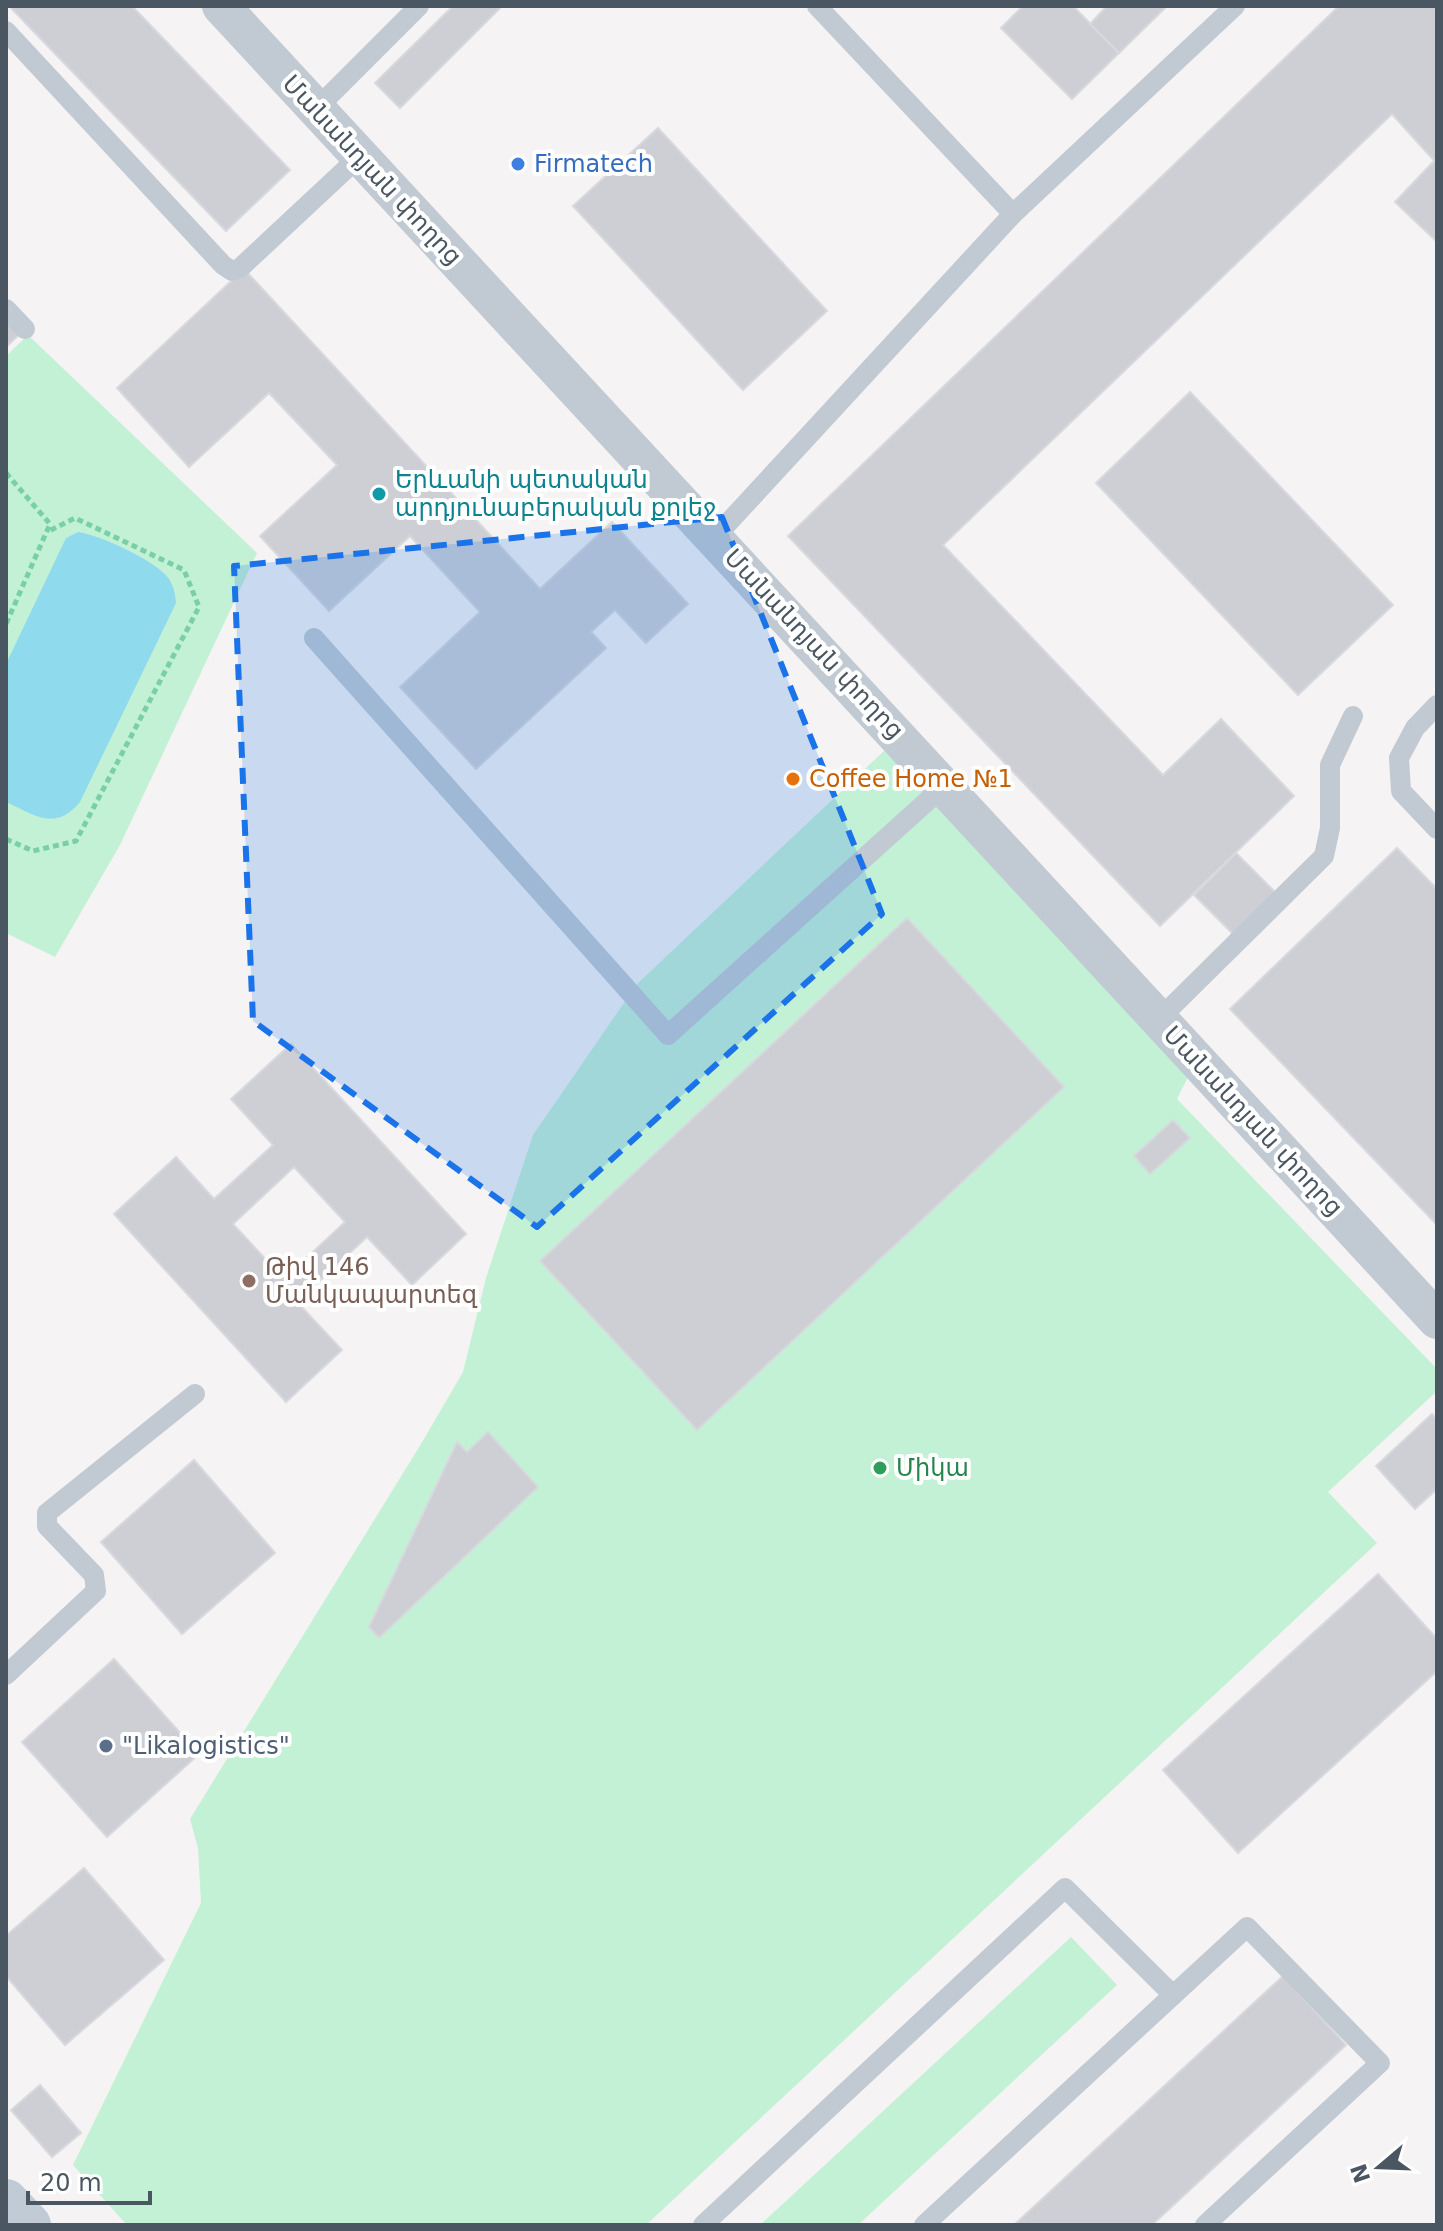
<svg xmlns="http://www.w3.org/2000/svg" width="1443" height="2231" font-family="'DejaVu Sans','Noto Sans Armenian',sans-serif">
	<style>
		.green { fill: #c3f1d5 }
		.water { fill: #90daee }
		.building { fill: #cdcfd5; stroke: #d7d9de; stroke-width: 2; fill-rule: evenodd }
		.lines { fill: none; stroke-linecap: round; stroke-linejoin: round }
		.path { stroke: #7ad0a6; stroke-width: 5; stroke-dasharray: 6 4; stroke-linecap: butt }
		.lane { stroke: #c1cad2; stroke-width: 20 }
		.street { stroke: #c1cad2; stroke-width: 38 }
		.secondary { stroke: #c1cbd6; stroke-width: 44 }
		.marked { fill: #1a73e8; fill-opacity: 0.2; stroke: #1a73e8; stroke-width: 6; stroke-dasharray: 16 10; stroke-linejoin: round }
		.shop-dot { fill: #3f7fe0; stroke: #fff; stroke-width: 3 }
		.culture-dot { fill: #0f9aa8; stroke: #fff; stroke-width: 3 }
		.food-dot { fill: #e8710a; stroke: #fff; stroke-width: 3 }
		.education-dot { fill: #8d6e63; stroke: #fff; stroke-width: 3 }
		.leisure-dot { fill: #2e9e5b; stroke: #fff; stroke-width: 3 }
		.service-dot { fill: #5c6f8a; stroke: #fff; stroke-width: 3 }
		.labels { text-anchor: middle; stroke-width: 8; stroke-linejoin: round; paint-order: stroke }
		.shop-label { font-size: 24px; fill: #366cbe; stroke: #fff; text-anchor: start }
		.street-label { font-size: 24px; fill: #4a5661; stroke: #fff }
		.culture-label { font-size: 24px; fill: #0d838f; stroke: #fff; text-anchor: start }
		.food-label { font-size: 24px; fill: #c56008; stroke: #fff; text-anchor: start }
		.education-label { font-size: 24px; fill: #785e54; stroke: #fff; text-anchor: start }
		.leisure-label { font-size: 24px; fill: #27864d; stroke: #fff; text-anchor: start }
		.service-label { font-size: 24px; fill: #4e5e75; stroke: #fff; text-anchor: start }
	</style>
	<rect width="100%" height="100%" fill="#f5f3f3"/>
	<!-- green -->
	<g class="green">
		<path d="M28 335 257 553 120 845 55 957 6 933V356Z"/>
		<path d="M885 750 1189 1075 1177 1099 1437 1369V1391L1328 1492 1377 1543 646 2225H127L73 2165 201 1903 198 1848 190 1819 421 1444 463 1372 486 1278 533 1135 637 984Z"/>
		<path d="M1071 1937 1117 1985 858 2225H760Z"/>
	</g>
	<!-- water -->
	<path class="water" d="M78 532C100 535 157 561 169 579 174 587 175 594 176 603L80 802C55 832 35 815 6 802V664L66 538Z"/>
	<!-- building -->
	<g class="building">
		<path d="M9 6H132L290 170 226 231Z"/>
		<path d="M453 6H502L400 108 375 83Z"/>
		<path d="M1023 6H1073L1119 53 1072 99 1001 28Z"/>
		<path d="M1107 6H1167L1119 53 1090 24Z"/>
		<path d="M1339 6H1437V164L1392 114 943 545 1163 775 1221 719 1294 796 1160 926 788 536Z"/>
		<path d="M658 128 827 311 743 390 573 206Z"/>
		<path d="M1434 161 1437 164V242L1395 202Z"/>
		<path d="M244 269 540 589 612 522 688 604 646 643 615 610 591 632 606 648 476 769 400 687 480 612 410 536 329 611 260 536 337 465 269 393 189 467 117 388Z"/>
		<path d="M6 321 19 335 6 347Z"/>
		<path d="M1190 392 1393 605 1298 695 1096 483Z"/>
		<path d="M1397 848 1437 889V1225L1230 1009Z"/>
		<path d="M1236 853 1277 894 1235 936 1194 895Z"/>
		<path d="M907 918 1064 1087 697 1430 540 1261Z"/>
		<path d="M291 1044 466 1234 412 1285 367 1237 297 1302 342 1350 286 1402 114 1214 176 1157 214 1199 273 1145 231 1099ZM294 1167 345 1222 284 1279 233 1224Z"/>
		<path d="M1173 1120 1190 1138 1150 1174 1134 1156Z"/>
		<path d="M1432 1414 1437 1420V1489L1415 1509 1376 1466Z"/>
		<path d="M488 1432 538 1487 379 1638 369 1627 457 1442 467 1452Z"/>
		<path d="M194 1460 275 1553 182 1634 101 1542Z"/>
		<path d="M1378 1574 1437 1639V1671L1238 1853 1163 1770Z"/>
		<path d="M114 1659 199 1754 107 1837 22 1742Z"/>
		<path d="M84 1868 164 1960 65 2045 6 1976V1936Z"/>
		<path d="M1283 1976 1346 2045 1152 2225H1014Z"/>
		<path d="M40 2085 81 2133 52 2157 11 2110Z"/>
	</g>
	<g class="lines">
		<!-- path -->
		<g class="path">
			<path d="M6 473 50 524 6 624"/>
			<path d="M6 839 33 851 76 841 199 607 184 570 75 518 47 532"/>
		</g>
		<!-- lane -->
		<g class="lane">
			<path d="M817 6 1013 214"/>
			<path d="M6 31 223 265 232 271 240 268 360 156"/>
			<path d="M316 109 419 6"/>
			<path d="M6 309 25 329"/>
			<path d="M715 537 1013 214 1235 6"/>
			<path d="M314 638 668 1035 944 786"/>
			<path d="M1437 705 1415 728 1399 758 1401 791 1437 829"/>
			<path d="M1159 1019 1324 856 1330 828V765L1353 716"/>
			<path d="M6 1675 96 1591 94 1575 47 1526V1513L195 1394"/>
			<path d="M703 2225 1065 1888 1173 1995"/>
			<path d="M924 2225 1247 1927 1380 2063 1205 2225"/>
		</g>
		<!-- street -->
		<path class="street" d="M221 6 1437 1320"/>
		<!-- secondary -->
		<path class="secondary" d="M6 2201 29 2225"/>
	</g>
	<!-- marked area -->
	<path class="marked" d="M722 517 882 914 537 1227 253 1021 234 566Z"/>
	<!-- markers -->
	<circle class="shop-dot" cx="518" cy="164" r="8"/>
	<circle class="culture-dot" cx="379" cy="494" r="8"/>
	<circle class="food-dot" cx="793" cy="779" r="8"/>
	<circle class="education-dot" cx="249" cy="1281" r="8"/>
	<circle class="leisure-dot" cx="880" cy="1468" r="8"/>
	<circle class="service-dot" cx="106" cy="1746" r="8"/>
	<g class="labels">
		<!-- shop labels -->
		<g class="shop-label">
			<text x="534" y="172">Firmatech</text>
		</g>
		<!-- street labels -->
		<g class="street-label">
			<text transform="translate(372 170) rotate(47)" y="8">Մանանդյան փողոց</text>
			<text transform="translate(814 644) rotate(47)" y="8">Մանանդյան փողոց</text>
			<text transform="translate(1253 1121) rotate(47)" y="8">Մանանդյան փողոց</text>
		</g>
		<!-- culture labels -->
		<g class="culture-label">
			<text x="395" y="488">Երևանի պետական<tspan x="395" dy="28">արդյունաբերական քոլեջ</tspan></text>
		</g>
		<!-- food labels -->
		<g class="food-label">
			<text x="809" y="787">Coffee Home №1</text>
		</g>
		<!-- education labels -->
		<g class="education-label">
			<text x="265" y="1275">Թիվ 146<tspan x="265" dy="28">Մանկապարտեզ</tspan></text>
		</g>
		<!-- leisure labels -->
		<g class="leisure-label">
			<text x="896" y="1476">Միկա</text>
		</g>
		<!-- service labels -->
		<g class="service-label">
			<text x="122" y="1754">"Likalogistics"</text>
		</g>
	</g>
	<!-- border -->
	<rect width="1443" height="2231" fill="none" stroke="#4a5661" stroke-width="16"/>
	<!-- north arrow -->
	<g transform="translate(1379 2167) rotate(251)" stroke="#ffffff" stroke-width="6" paint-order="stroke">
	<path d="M0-6L14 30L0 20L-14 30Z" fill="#4a5661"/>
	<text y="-12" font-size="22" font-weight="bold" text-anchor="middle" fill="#4a5661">N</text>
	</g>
	<!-- scale -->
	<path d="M28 2191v12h122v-12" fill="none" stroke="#4a5661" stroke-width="4"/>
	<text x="40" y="2191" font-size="24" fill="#4a5661" stroke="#ffffff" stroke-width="6" paint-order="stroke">20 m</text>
</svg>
